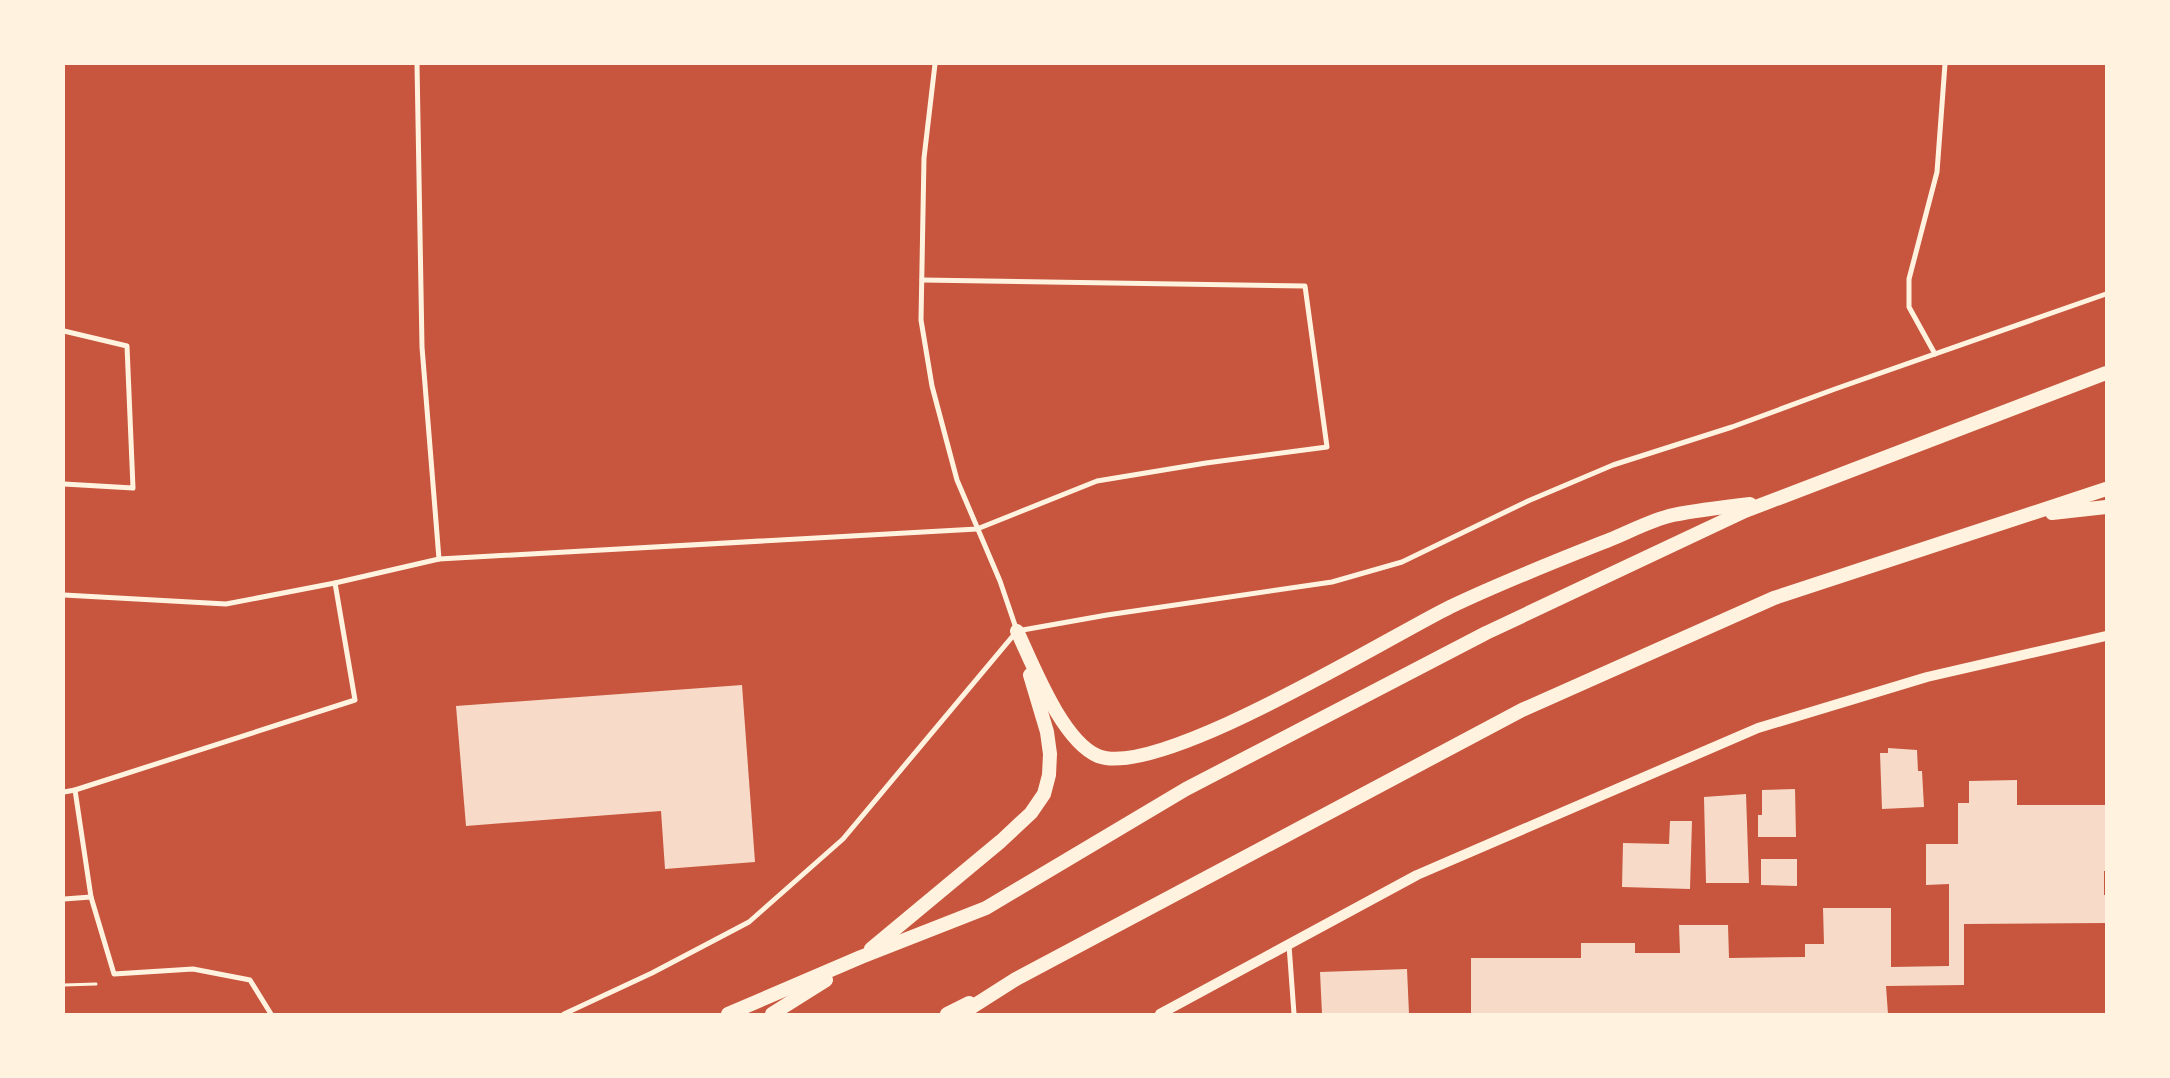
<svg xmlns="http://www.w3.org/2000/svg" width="2170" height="1078" font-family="'IBM Plex Sans',sans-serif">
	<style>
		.building { fill: #f7dbc8 }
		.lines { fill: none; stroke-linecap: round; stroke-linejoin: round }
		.path { stroke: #fff3e0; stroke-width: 3 }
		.minor { stroke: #fff3e0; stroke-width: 5 }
		.secondary { stroke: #fff3e0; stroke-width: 10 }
		.trunk { stroke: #fff3e0; stroke-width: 14 }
	</style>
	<rect width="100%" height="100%" fill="#c8553d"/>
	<!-- building -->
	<g class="building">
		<path d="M742 685 755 862 665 869 661 811 466 826 456 706Z"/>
		<path d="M1888 748 1917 750 1918 771H1922L1924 807 1882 809 1880 753H1888Z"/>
		<path d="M2017 780V805H2105L2106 871H2104V895H2106V923L1964 924V985L1886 986 1888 1014H1471V958H1581V943H1635V953H1680L1679 925H1728L1729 958 1805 957V944H1824L1823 908H1891V967L1949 966V884L1926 885V844H1958V803H1969V781Z"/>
		<path d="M1795 789 1796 837H1758V815H1762V790Z"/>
		<path d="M1746 794 1749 883H1706L1704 797Z"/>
		<path d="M1670 821H1692L1690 889 1622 887 1623 843 1669 844Z"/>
		<path d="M1761 859H1797V886L1761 885Z"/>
		<path d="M1407 969 1409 1014H1322L1320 972Z"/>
	</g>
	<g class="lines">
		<!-- path -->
		<path class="path" d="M64 985 96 984"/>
		<!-- minor -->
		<g class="minor">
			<path d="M935 64 924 158 921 320 932 386 957 480 1000 581 1017 631"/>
			<path d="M64 331 127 346 133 488 64 484"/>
			<path d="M1935 354 1909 307V279L1937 172 1945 64"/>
			<path d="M439 559 977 529 1097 481 1206 463 1327 447 1305 286 922 280"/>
			<path d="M64 595 226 604 335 583"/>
			<path d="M75 790 91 897"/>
			<path d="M64 792 75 790 355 700 335 583 439 559 422 347 417 64"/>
			<path d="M64 899 91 897 114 974 193 969 250 980 271 1014"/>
			<path d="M1289 945 1294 1014"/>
			<path d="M564 1014 652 973 749 922 843 839 1017 631 1107 615 1332 582 1402 562 1528 501 1613 465 1732 427 1835 389 2106 294"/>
		</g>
		<!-- secondary -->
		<path class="secondary" d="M1160 1014 1417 875 1758 728 1927 677 2106 636"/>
		<!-- trunk -->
		<g class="trunk">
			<path d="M2052 513 2106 507"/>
			<path d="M1017 631C1033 665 1062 741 1098 756 1158 780 1387 638 1450 607 1502 582 1556 561 1609 540 1629 532 1651 520 1673 515 1698 510 1724 507 1750 504"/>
			<path d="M871 949 1001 841 1031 813 1044 794 1049 775 1050 754 1047 732 1030 675"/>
			<path d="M728 1014 861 957 986 908 1186 789 1486 633 1745 511 2106 373"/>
			<path d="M772 1014 826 980"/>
			<path d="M947 1014 969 1003"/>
			<path d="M961 1014 1016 979 1522 710 1774 598 2106 489"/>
		</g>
	</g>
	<!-- border -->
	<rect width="2170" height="1078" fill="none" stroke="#fff3e0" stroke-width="130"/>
</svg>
